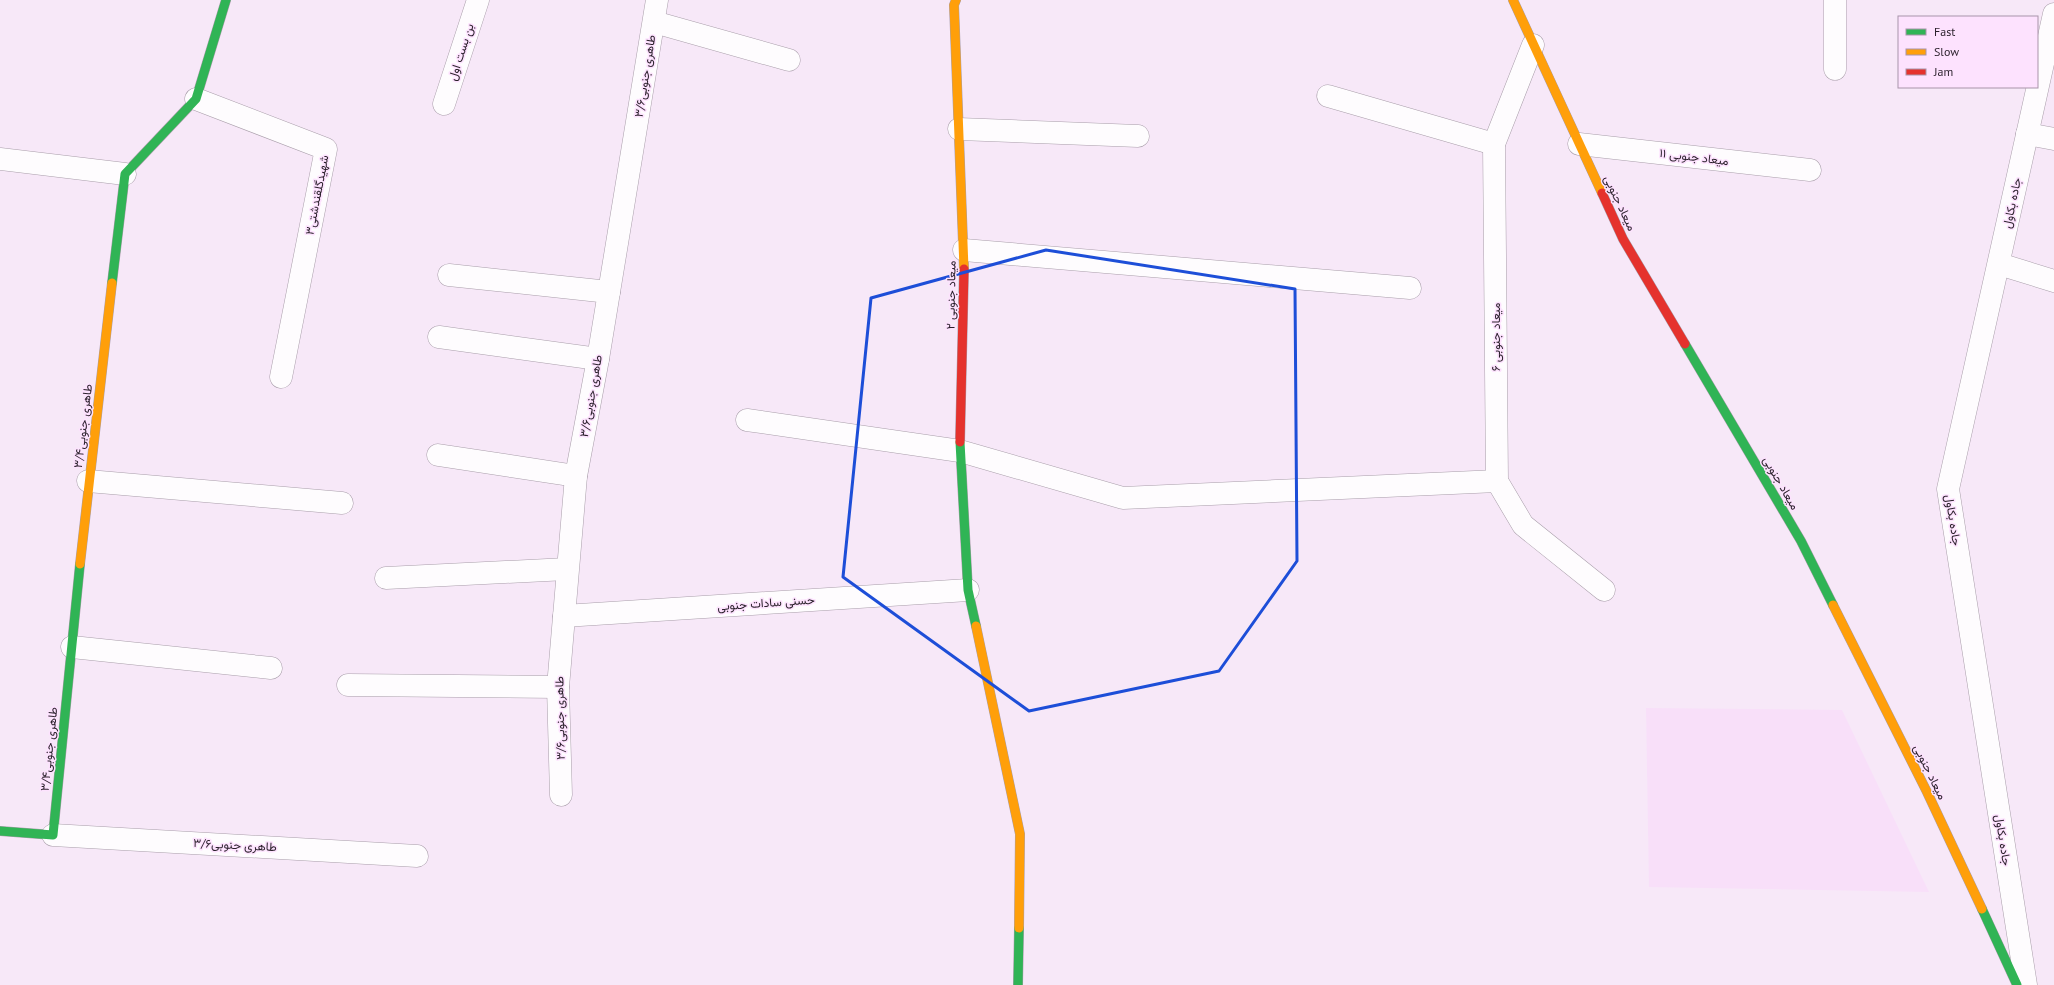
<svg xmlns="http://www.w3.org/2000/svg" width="2054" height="985" font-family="'PT Sans',Vazirmatn,sans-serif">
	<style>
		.built { fill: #f8dff9 }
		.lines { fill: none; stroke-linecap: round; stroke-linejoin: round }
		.street-casing { stroke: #a99eaa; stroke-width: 23 }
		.fast-casing { stroke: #a99eaa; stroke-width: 10 }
		.slow-casing { stroke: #a99eaa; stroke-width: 10 }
		.jam-casing { stroke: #a99eaa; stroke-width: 10 }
		.street { stroke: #fefcfe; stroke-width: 22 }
		.fast { stroke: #30b455; stroke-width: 9 }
		.slow { stroke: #ff9f0a; stroke-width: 9 }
		.jam { stroke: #e5322d; stroke-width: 9 }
		.marked { fill: none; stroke: #1d4ed8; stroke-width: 3; stroke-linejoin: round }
		.labels { text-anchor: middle; stroke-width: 3; stroke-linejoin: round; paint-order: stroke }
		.street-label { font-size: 12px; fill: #291f2a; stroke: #fde2fe }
	</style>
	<rect width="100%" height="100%" fill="#f7e8f8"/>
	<!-- built -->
	<path class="built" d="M1646 708 1842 710 1929 892 1649 887Z"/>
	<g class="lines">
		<defs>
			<g id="street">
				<path d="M654 22 789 60"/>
				<path d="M1533 45 1494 144 1497 481 1523 525 1604 590"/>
				<path d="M1835 69V0"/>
				<path d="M1328 96 1494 144"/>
				<path d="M196 99 326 149 281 377"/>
				<path d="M444 104 478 0"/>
				<path d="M959 129 1138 136"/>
				<path d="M2027 134 2054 139"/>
				<path d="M1579 144 1810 170"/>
				<path d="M0 159 125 174"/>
				<path d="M964 250 1410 288"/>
				<path d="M1999 264 2054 281"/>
				<path d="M449 275 609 292"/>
				<path d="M439 337 598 359"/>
				<path d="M747 420 960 451 1123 498 1497 481"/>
				<path d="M438 455 576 476"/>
				<path d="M88 481 342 503"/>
				<path d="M386 578 567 569"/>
				<path d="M564 616 968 590"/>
				<path d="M72 647 271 668"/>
				<path d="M348 685 558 687"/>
				<path d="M561 795 558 687 576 476 598 359 657 0"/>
				<path d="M53 835 417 856"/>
				<path d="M2026 985 1948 489 2054 14"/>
			</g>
			<g id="fast">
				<path d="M112 283 125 174 196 99 226 0"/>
				<path d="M1685 344 1801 541 1833 605"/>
				<path d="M960 442 968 590 976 626"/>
				<path d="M0 831 53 835 80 564"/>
				<path d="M1982 909 2017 985"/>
				<path d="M1018 985 1019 928"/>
			</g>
			<g id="slow">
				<path d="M956 0 954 5 964 269"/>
				<path d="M1513 0 1602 193"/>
				<path d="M80 564 112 283"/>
				<path d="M1833 605 1927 792 1982 909"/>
				<path d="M976 626 1020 834 1019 928"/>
			</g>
			<g id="jam">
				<path d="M1602 193 1623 239 1685 344"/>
				<path d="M960 442 964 269"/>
			</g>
		</defs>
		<!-- street casing -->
		<use href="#street" class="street-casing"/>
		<!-- fast casing -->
		<use href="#fast" class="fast-casing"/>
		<!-- slow casing -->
		<use href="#slow" class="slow-casing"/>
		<!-- jam casing -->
		<use href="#jam" class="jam-casing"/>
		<!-- street -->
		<use href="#street" class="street"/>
		<!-- fast -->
		<use href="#fast" class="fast"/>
		<!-- slow -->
		<use href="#slow" class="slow"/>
		<!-- jam -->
		<use href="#jam" class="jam"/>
	</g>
	<!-- marked area -->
	<path class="marked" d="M1046 250 1295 289 1297 561 1219 671 1029 711 843 577 871 298Z"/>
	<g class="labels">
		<!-- street labels -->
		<g class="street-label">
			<text transform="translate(461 52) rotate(-72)" y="4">بن بست اول</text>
			<text transform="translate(645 76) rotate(-81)" y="4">طاهری جنوبی۳/۶</text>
			<text transform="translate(1694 157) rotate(7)" y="4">میعاد جنوبی ۱۱</text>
			<text transform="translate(317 195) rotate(-79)" y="4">شهیدگلقندشتی۳</text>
			<text transform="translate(1620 203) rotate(65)" y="4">میعاد جنوبی</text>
			<text transform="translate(2012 203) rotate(-78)" y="4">جاده بکاول</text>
			<text transform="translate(951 295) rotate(-89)" y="4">میعاد جنوبی ۲</text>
			<text transform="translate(1496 337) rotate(-90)" y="4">میعاد جنوبی ۶</text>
			<text transform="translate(591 396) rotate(-80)" y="4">طاهری جنوبی۳/۶</text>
			<text transform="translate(83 426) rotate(-83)" y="4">طاهری جنوبی۳/۴</text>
			<text transform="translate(1781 483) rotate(60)" y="4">میعاد جنوبی</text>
			<text transform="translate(1953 520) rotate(81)" y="4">جاده بکاول</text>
			<text transform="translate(766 603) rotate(-4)" y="4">حسنی سادات جنوبی</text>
			<text transform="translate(560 718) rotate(-91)" y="4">طاهری جنوبی۳/۶</text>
			<text transform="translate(49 749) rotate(-84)" y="4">طاهری جنوبی۳/۴</text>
			<text transform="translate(1930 772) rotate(64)" y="4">میعاد جنوبی</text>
			<text transform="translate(2003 840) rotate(81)" y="4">جاده بکاول</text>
			<text transform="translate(235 845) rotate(3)" y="4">طاهری جنوبی۳/۶</text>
		</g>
	</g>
	<!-- legend -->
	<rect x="1898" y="16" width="140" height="72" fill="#fde2fe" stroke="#a894a9"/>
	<rect x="1906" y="29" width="20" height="6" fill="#30b455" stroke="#a894a9"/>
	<text x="1934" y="36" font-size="12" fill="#291f2a">Fast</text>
	<rect x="1906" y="49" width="20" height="6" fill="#ff9f0a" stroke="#a894a9"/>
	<text x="1934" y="56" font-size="12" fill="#291f2a">Slow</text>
	<rect x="1906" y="69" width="20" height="6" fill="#e5322d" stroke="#a894a9"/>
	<text x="1934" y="76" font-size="12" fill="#291f2a">Jam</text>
</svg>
